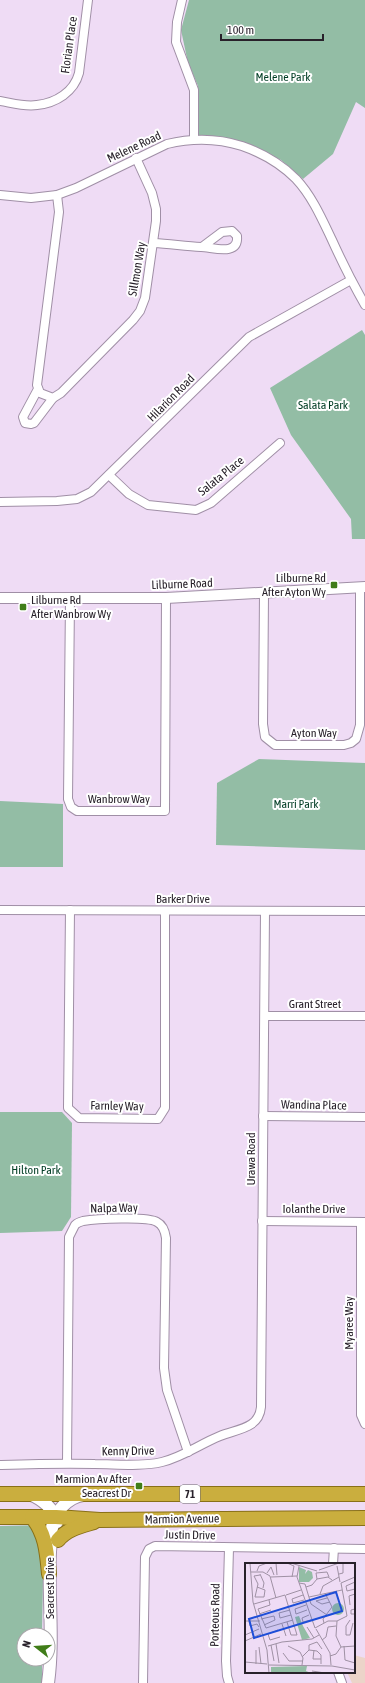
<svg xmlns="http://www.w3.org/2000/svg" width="365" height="1683" font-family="'Asap Condensed',sans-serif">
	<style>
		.education { fill: #ecd4c9 }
		.green { fill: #93bda5 }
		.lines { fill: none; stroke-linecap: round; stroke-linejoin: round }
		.minor-casing { stroke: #a08fa6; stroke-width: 10 }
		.tertiary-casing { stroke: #a08fa6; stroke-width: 12 }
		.secondary-casing { stroke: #a08fa6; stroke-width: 14 }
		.trunk-casing { stroke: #897018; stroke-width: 16 }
		.minor { stroke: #fff; stroke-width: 8 }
		.tertiary { stroke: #fff; stroke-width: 10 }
		.secondary { stroke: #fff; stroke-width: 12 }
		.trunk { stroke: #caae3e; stroke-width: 14 }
		.poi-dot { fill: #407d19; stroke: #fff; stroke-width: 1.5 }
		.labels { text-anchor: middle; stroke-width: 4; stroke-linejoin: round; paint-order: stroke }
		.shield { fill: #fff; stroke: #68646a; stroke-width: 1 }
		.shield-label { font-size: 11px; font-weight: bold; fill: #28212a }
		.street-label { font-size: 12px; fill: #28212a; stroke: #fff }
		.park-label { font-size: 12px; fill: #003d24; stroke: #fff }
		.poi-label { font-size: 12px; fill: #28212a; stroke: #fff; text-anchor: end }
		.inset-road { fill: none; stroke: #9f91a4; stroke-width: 1 }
		.view { fill: #1d4ed8; fill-opacity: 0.15; stroke: #1d4ed8; stroke-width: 2 }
		.inset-edge { fill: none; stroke: #28212a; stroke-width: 2 }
	</style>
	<rect width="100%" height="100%" fill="#efdcf5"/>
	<!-- education -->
	<path class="education" d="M354 1655 365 1658V1683H352L347 1672H354Z"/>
	<!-- green -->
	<g class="green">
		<path d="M189 0H365V108L356 102 333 154 303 179 281 160 237 140 199 135 198 86 188 63 181 30Z"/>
		<path d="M362 330 365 335V539H352L351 519 291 435 270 388Z"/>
		<path d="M259 759 365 763V850L216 845 217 783Z"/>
		<path d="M0 801 63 804V867H0Z"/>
		<path d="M0 1112H62L72 1123 71 1217 62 1231 0 1233Z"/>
		<path d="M44 1525 42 1635H24V1659H42V1683H0V1526Z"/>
	</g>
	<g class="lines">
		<defs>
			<g id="minor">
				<path d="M182 0 177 22 176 42 194 90V139"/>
				<path d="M0 101C12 103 25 107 37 105 56 103 74 92 79 73L88 0"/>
				<path d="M0 195 31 198 57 195 76 188 167 144C192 138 217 138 242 146 262 153 281 164 296 179 312 196 322 219 332 240 342 262 353 284 365 305"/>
				<path d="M57 195 59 212 37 385 40 393 53 398 61 393 133 320 140 311 145 298 156 221V209L152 193 136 158"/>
				<path d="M154 243C170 244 185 246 201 247 212 247 239 257 237 236L232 231 222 232 202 247"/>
				<path d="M38 389 23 417 25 423 31 424 34 423 53 398"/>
				<path d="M109 475 129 494 148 505 196 510 211 503 280 443"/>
				<path d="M0 502 57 501 77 499 91 492 249 337 351 280"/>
				<path d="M264 593 263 724 265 737 275 745H344L351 743 356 739 360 725V587"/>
				<path d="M70 599 68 799 71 807 77 811H165L166 598"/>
				<path d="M0 910 365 911"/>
				<path d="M70 910 68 1108 79 1118 158 1119 165 1108V911"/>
				<path d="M265 1016H365"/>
				<path d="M263 1116 365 1117"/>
				<path d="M262 1221 365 1222"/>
				<path d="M361 1222V1415L365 1424"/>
				<path d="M67 1463 69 1237 75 1225C77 1223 79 1222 83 1221 95 1219 148 1216 157 1222 163 1225 165 1231 166 1238L164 1368 167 1390 188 1452"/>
				<path d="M0 1465C32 1464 63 1463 95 1464 116 1464 141 1467 162 1462 183 1457 200 1444 220 1436 237 1429 259 1429 261 1407L265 911"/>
				<path d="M229 1548 226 1661 227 1676 229 1683"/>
				<path d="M333 1564 334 1548"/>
				<path d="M338 1672 342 1683"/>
				<path d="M143 1683 145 1557 149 1549 155 1546 365 1549"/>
			</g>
			<path id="tertiary" d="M0 598H166L365 587"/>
			<g id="secondary">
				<path d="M29 1494C42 1499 53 1507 57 1522"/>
				<path d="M48 1683C54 1640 48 1596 50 1552 51 1544 50 1536 52 1528 54 1512 68 1497 83 1495"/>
			</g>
			<g id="trunk">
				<path d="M0 1494H365"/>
				<path d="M0 1517H56L100 1520 365 1518"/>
				<path d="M32 1517C46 1534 47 1553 49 1574"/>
				<path d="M58 1540C67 1529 81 1526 94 1522"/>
			</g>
		</defs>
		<!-- minor casing -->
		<use href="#minor" class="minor-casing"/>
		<!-- tertiary casing -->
		<use href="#tertiary" class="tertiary-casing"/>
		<!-- secondary casing -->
		<use href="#secondary" class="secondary-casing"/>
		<!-- trunk casing -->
		<use href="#trunk" class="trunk-casing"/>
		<!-- minor -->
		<use href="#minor" class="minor"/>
		<!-- tertiary -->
		<use href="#tertiary" class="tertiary"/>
		<!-- secondary -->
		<use href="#secondary" class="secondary"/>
		<!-- trunk -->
		<use href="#trunk" class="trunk"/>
	</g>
	<!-- markers -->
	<g class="poi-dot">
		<rect x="330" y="581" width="8" height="8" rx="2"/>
		<rect x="19" y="603" width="8" height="8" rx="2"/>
		<rect x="135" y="1482" width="8" height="8" rx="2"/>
	</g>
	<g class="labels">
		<!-- shield labels -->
		<rect class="shield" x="180" y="1485" width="20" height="18" rx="3"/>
		<g class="shield-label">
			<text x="190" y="1498">71</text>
		</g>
		<!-- street labels -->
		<g class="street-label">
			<text transform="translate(69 45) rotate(-82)" y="4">Florian Place</text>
			<text transform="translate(134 147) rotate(-25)" y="4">Melene Road</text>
			<text transform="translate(137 269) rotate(-80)" y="4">Sillmon Way</text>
			<text transform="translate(171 398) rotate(-45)" y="4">Hilarion Road</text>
			<text transform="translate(221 476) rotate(-39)" y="4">Salata Place</text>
			<text transform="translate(182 584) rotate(-2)" y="4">Lilburne Road</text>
			<text x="314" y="737">Ayton Way</text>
			<text x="119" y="803">Wanbrow Way</text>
			<text x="183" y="903">Barker Drive</text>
			<text x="315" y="1008">Grant Street</text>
			<text transform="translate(314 1105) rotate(1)" y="4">Wandina Place</text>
			<text transform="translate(117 1106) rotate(1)" y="4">Farnley Way</text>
			<text transform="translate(251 1159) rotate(-90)" y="4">Urawa Road</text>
			<text transform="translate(114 1208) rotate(-1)" y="4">Nalpa Way</text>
			<text x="314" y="1213">Iolanthe Drive</text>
			<text transform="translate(349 1323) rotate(-90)" y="4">Myaree Way</text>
			<text transform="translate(128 1451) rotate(-1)" y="4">Kenny Drive</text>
			<text transform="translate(182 1519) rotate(-1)" y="4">Marmion Avenue</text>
			<text transform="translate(190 1535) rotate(1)" y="4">Justin Drive</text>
			<text transform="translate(50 1588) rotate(-90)" y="4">Seacrest Drive</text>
			<text transform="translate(215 1615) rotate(-89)" y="4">Porteous Road</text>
		</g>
		<!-- park labels -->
		<g class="park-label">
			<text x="283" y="81">Melene Park</text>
			<text x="323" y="409">Salata Park</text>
			<text x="296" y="808">Marri Park</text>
			<text x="36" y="1174">Hilton Park</text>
		</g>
		<!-- poi labels -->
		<g class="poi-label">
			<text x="326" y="582">Lilburne Rd<tspan x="326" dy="14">After Ayton Wy</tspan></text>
			<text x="31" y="604" text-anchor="start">Lilburne Rd<tspan x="31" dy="14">After Wanbrow Wy</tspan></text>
			<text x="131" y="1483">Marmion Av After<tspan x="131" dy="14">Seacrest Dr</tspan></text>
		</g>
	</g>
	<!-- overview -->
	<g transform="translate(245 1563)">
		<rect width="110" height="110" fill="#efdcf5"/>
		<path d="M54 4 61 7 60 11 63 7 67 9 68 15 64 19H54ZM87 46a6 6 0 1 1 12 0a6 6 0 1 1-12 0ZM54 53 58 63 65 75 57 77 50 54ZM62 103 61 108 66 110H26V104Z" fill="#93bda5"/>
		<path class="inset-road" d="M5 0 8 39 22 87 24 110M31 0 32 12M42 0 49 3 47 14M46 0 72 8M54 3 52 14 70 65M92 3 95 19M74 7 94 0M12 8 14 3 22 0M6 9H18L25 13 31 35M22 10 26 4 29 12M15 11 19 20 18 25M94 11 98 10V1M15 12 9 13 13 21 10 34H19M26 14 52 13M72 16 71 10 82 9 84 14M110 19 101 23 102 28 110 26M54 20 60 21 66 41 82 52M96 20 110 14M96 20 102 53M12 24 20 27 19 34M61 24 67 22 72 16 83 14 87 17M75 31 78 23 94 14M40 32 52 72H46L42 59M41 32 56 27M58 32 47 36 48 40 59 37M64 34 97 27M82 35 71 38 77 41 85 39M24 37 25 42 13 46 21 65 48 57M9 41 40 32M61 42 50 46 51 51 62 47M105 42 104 33 110 31M110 46 106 47V51H110M45 47 34 50 35 55 46 52M14 51 26 47M64 52 57 55 58 59 66 57M16 56 29 53 30 57 19 62M105 57 101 63V72H105L108 60M0 58H15M4 58 5 63 12 61 14 64M92 58 91 73 96 84M79 60 78 56 87 44 80 30M37 61 41 73M62 64 69 75M70 65 83 58H92L102 53M71 66 85 90 86 102M33 67 23 71 25 77 35 74M0 72 14 66M77 77 81 74 83 64 91 63M0 78 16 71M31 81 34 100M26 82 29 98M23 83 37 79 67 76 74 72M43 83 55 89 58 95 57 102M99 83 100 97 110 100M0 84V99M14 84 16 101M11 87V101M64 87V82L72 79 77 86M69 87 68 96H76M38 90 44 98H58M85 93 91 91 96 84 110 83M57 94 64 87 72 88 76 92V101M0 99 22 101M24 102 87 103 110 107M67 108 80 110"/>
		<path class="view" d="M91 29 97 48 9 75 4 56Z"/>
		<rect width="110" height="110" class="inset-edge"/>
	</g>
	<!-- north arrow -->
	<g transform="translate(36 1647) rotate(287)"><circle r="19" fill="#ffffff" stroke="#a9a6aa"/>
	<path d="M0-3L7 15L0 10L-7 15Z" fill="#407d19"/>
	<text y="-6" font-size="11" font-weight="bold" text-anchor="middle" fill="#28212a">N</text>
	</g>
	<!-- scale -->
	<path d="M221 34v6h102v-6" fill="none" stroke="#28212a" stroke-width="2"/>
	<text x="227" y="34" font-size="12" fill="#28212a" stroke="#ffffff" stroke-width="3" paint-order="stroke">100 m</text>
</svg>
